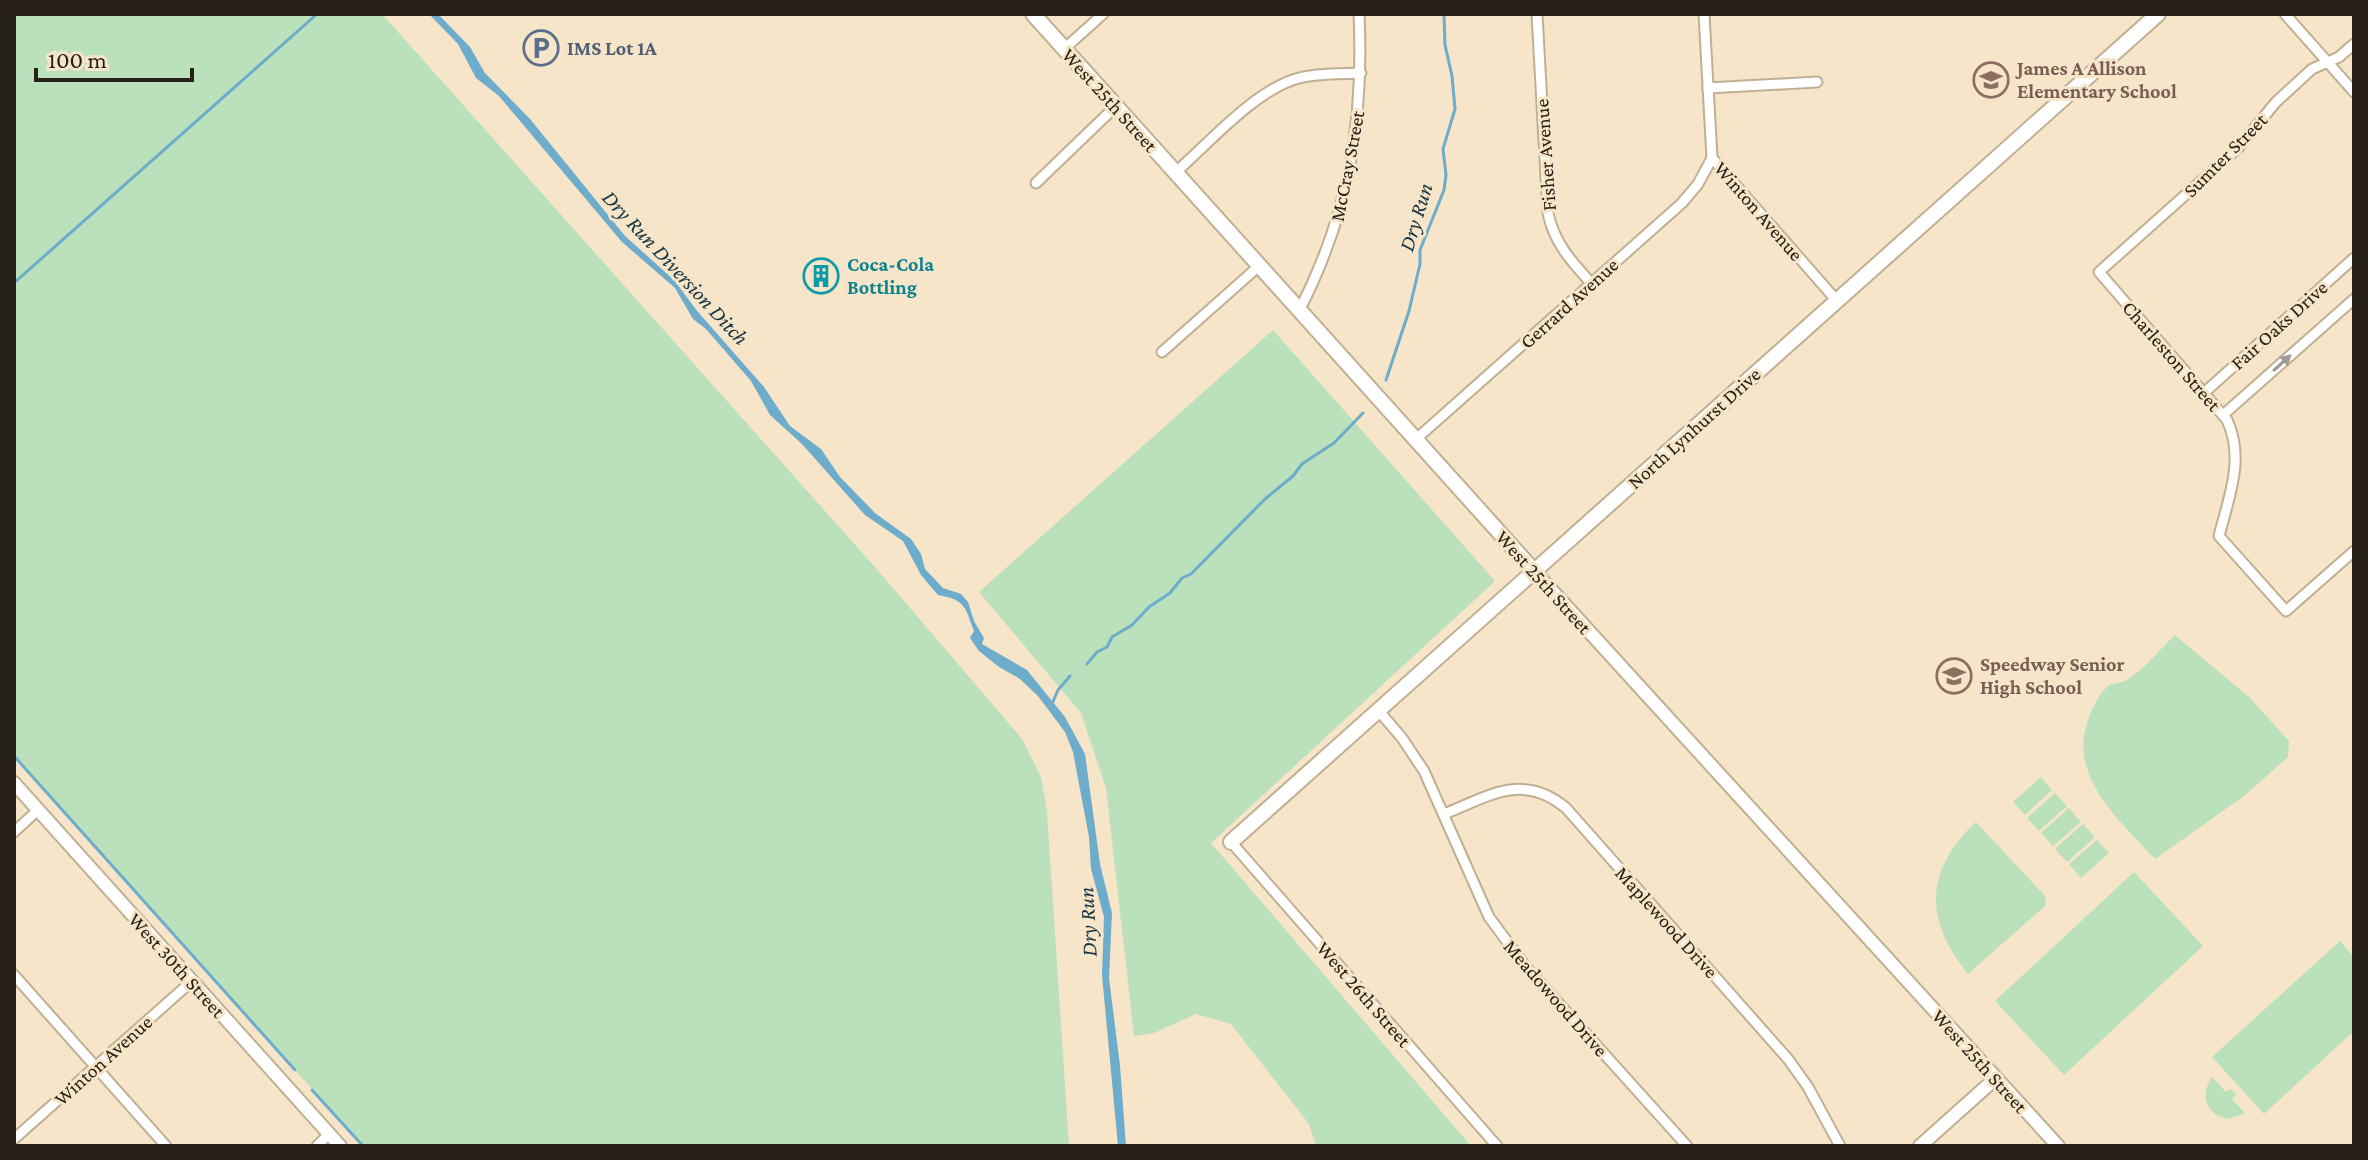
<svg xmlns="http://www.w3.org/2000/svg" width="2368" height="1160" font-family="'Crimson Pro',serif">
	<style>
		.green { fill: #bae1bb }
		.water { fill: #6dacca }
		.lines { fill: none; stroke-linecap: round; stroke-linejoin: round }
		.stream { stroke: #6dacca; stroke-width: 3 }
		.minor-casing { stroke: #c0af93; stroke-width: 13 }
		.tertiary-casing { stroke: #c0af93; stroke-width: 16 }
		.secondary-casing { stroke: #c0af93; stroke-width: 18 }
		.minor { stroke: #fff; stroke-width: 9 }
		.tertiary { stroke: #fff; stroke-width: 12 }
		.secondary { stroke: #fff; stroke-width: 14 }
		.oneway { fill: #9e9b96 }
		.labels { text-anchor: middle; stroke-width: 6; stroke-linejoin: round; paint-order: stroke }
		.service-label { font-size: 20px; font-weight: bold; fill: #4e5e75; stroke: #f6e5c8; text-anchor: start }
		.education-label { font-size: 20px; font-weight: bold; fill: #785e54; stroke: #f6e5c8; text-anchor: start }
		.street-label { font-size: 20px; fill: #272016; stroke: #f6e5c8 }
		.culture-label { font-size: 20px; font-weight: bold; fill: #0d838f; stroke: #f6e5c8; text-anchor: start }
		.water-label { font-size: 22px; font-style: italic; fill: #173542; stroke: #f6e5c8 }
	</style>
	<rect width="100%" height="100%" fill="#f6e5c8"/>
	<!-- green -->
	<g class="green">
		<path d="M14 14H382L874 566 1022 739 1041 777 1047 812 1069 1146H363L14 755Z"/>
		<path d="M1273 330 1495 581 1211 843 1471 1146H1316L1309 1124 1231 1024 1196 1014 1154 1033 1134 1036 1106 788 1081 713 979 592Z"/>
		<path d="M2175 635 2249 697 2289 741 2288 757 2244 796 2155 859C2122 823 2069 778 2087 723 2091 710 2098 695 2108 686 2113 682 2120 684 2125 681 2142 672 2161 648 2175 635Z"/>
		<path d="M2041 777 2052 790 2025 815 2013 802Z"/>
		<path d="M2055 793 2067 806 2039 831 2027 818Z"/>
		<path d="M2069 808 2081 822 2053 846 2041 833Z"/>
		<path d="M1976 822 2046 897 2045 906 1968 974C1924 920 1924 871 1976 822Z"/>
		<path d="M2083 824 2095 837 2067 862 2055 849Z"/>
		<path d="M2097 840 2109 853 2081 878 2069 864Z"/>
		<path d="M2134 872 2203 946 2064 1075 1995 1001Z"/>
		<path d="M2340 941 2354 957V1031L2264 1114 2212 1057Z"/>
		<path d="M2212 1077 2226 1092 2230 1089 2236 1094 2232 1099 2245 1113 2229 1119C2207 1116 2199 1096 2212 1077Z"/>
	</g>
	<!-- water -->
	<path class="water" d="M429 14H438L470 47 485 73 530 119 625 236 674 280 698 312 764 387 790 426 821 449 840 477 875 513 911 539 921 554 925 569 943 588 961 594 968 602 974 621 984 638 982 644 1027 670 1065 717 1085 754 1100 864 1112 913 1109 978 1120 1066 1126 1146H1118L1102 975 1104 917 1091 869 1089 837 1073 752 1065 732 1038 696 1020 679 999 667 979 651 970 638 974 631C965 607 966 600 938 595L921 575 903 541 865 515 802 444 770 415 751 381 706 329 693 319 675 288 622 242 499 96 476 78 458 44Z"/>
	<g class="lines">
		<!-- stream -->
		<g class="stream">
			<path d="M14 283 317 14"/>
			<path d="M1386 380 1409 311 1420 264V250L1444 190 1446 175 1443 149 1455 109 1452 76 1445 45 1444 14"/>
			<path d="M1087 664 1097 652 1107 647 1112 637 1132 625 1149 607 1170 593 1182 578 1191 574 1265 499 1293 476 1302 464 1334 443 1363 413"/>
			<path d="M1052 704 1058 690 1070 676"/>
			<path d="M14 756 295 1070"/>
			<path d="M312 1090 363 1146"/>
		</g>
		<defs>
			<g id="minor">
				<path d="M1537 14 1548 213C1554 243 1572 262 1591 283"/>
				<path d="M1704 14 1712 158 1837 301"/>
				<path d="M2285 14 2354 92"/>
				<path d="M2354 44 2339 57 2312 69 2276 102 2238 148 2099 272 2227 420C2245 458 2229 497 2219 536L2286 611 2354 551"/>
				<path d="M1064 49 1103 14"/>
				<path d="M1708 88 1817 82"/>
				<path d="M1176 172C1209 143 1256 89 1299 78 1318 73 1341 74 1361 73"/>
				<path d="M1036 183 1116 106"/>
				<path d="M1299 311C1349 214 1364 122 1359 14"/>
				<path d="M1162 352 1259 266"/>
				<path d="M2205 392 2354 258"/>
				<path d="M2223 415 2354 299"/>
				<path d="M1415 440 1682 203 1698 184 1712 158"/>
				<path d="M1378 710 1402 738 1424 771 1489 917 1526 967 1687 1146"/>
				<path d="M1444 814C1489 796 1523 772 1566 808L1788 1059 1808 1087 1840 1146"/>
				<path d="M14 832 38 810"/>
				<path d="M1231 842 1497 1146"/>
				<path d="M14 975 166 1146"/>
				<path d="M14 1139 192 981"/>
				<path d="M317 1146 329 1134"/>
			</g>
			<g id="tertiary">
				<path d="M1534 571 2058 1146"/>
				<path d="M14 783 340 1146"/>
				<path d="M1920 1146 1996 1078"/>
			</g>
			<g id="secondary">
				<path d="M1033 14 1534 571"/>
				<path d="M1231 842 2158 14"/>
			</g>
		</defs>
		<!-- minor casing -->
		<use href="#minor" class="minor-casing"/>
		<!-- tertiary casing -->
		<use href="#tertiary" class="tertiary-casing"/>
		<!-- secondary casing -->
		<use href="#secondary" class="secondary-casing"/>
		<!-- minor -->
		<use href="#minor" class="minor"/>
		<!-- tertiary -->
		<use href="#tertiary" class="tertiary"/>
		<!-- secondary -->
		<use href="#secondary" class="secondary"/>
	</g>
	<!-- one-way arrows -->
	<defs><path id="oneway-solid" d="M-6-.8H1V-3.2L6.5 0L1 3.2V.8H-6Z" transform="scale(2)"/></defs>
	<use class="oneway" href="#oneway-solid" transform="translate(2282 363) rotate(-42)"/>
	<!-- icons -->
	<defs>
		<symbol id="parking-ring" viewBox="-11 -11 22 22"><circle r="9.5" fill="#f6e5c8" stroke="#5c6f8a" stroke-width="1.5"/><path d="M-3.5-5.5H1a3.5 3.5 0 0 1 0 7H-1V5.5H-3.5ZM-1-3.4V-.6H.8a1.4 1.4 0 0 0 0-2.8Z" fill="#5c6f8a"/></symbol>
		<symbol id="school-ring" viewBox="-11 -11 22 22"><circle r="9.5" fill="#f6e5c8" stroke="#8d6e63" stroke-width="1.5"/><path d="M0-5L7-2L0 1L-7-2ZM-4 1L0 2.5L4 1V4Q0 6-4 4Z" fill="#8d6e63"/></symbol>
		<symbol id="building-ring" viewBox="-11 -11 22 22"><circle r="9.5" fill="#f6e5c8" stroke="#0f9aa8" stroke-width="1.5"/><path d="M-4-6H4V6H1V3H-1V6H-4ZM-2.5-4.3h1.7v1.8h-1.7ZM.8-4.3h1.7v1.8H.8ZM-2.5-1h1.7V.8h-1.7ZM.8-1h1.7V.8H.8Z" fill="#0f9aa8"/></symbol>
	</defs>
	<g fill-rule="evenodd">
		<use href="#parking-ring" x="521" y="28" width="40" height="40"/>
		<use href="#school-ring" x="1971" y="60" width="40" height="40"/>
		<use href="#building-ring" x="801" y="256" width="40" height="40"/>
		<use href="#school-ring" x="1934" y="656" width="40" height="40"/>
	</g>
	<g class="labels">
		<!-- service labels -->
		<g class="service-label">
			<text x="567" y="55">IMS Lot 1A</text>
		</g>
		<!-- education labels -->
		<g class="education-label">
			<text x="2017" y="75">James A Allison<tspan x="2017" dy="23">Elementary School</tspan></text>
			<text x="1980" y="671">Speedway Senior<tspan x="1980" dy="23">High School</tspan></text>
		</g>
		<!-- street labels -->
		<g class="street-label">
			<text transform="translate(1110 100) rotate(48)" y="7">West 25th Street</text>
			<text transform="translate(1545 155) rotate(-94)" y="7">Fisher Avenue</text>
			<text transform="translate(2225 155) rotate(-45)" y="7">Sumter Street</text>
			<text transform="translate(1347 166) rotate(-79)" y="7">McCray Street</text>
			<text transform="translate(1759 211) rotate(49)" y="7">Winton Avenue</text>
			<text transform="translate(1569 303) rotate(-42)" y="7">Gerrard Avenue</text>
			<text transform="translate(2279 325) rotate(-42)" y="7">Fair Oaks Drive</text>
			<text transform="translate(2172 356) rotate(49)" y="7">Charleston Street</text>
			<text transform="translate(1694 428) rotate(-42)" y="7">North Lynhurst Drive</text>
			<text transform="translate(1544 582) rotate(48)" y="7">West 25th Street</text>
			<text transform="translate(1667 922) rotate(48)" y="7">Maplewood Drive</text>
			<text transform="translate(177 965) rotate(48)" y="7">West 30th Street</text>
			<text transform="translate(1364 994) rotate(49)" y="7">West 26th Street</text>
			<text transform="translate(1556 998) rotate(49)" y="7">Meadowood Drive</text>
			<text transform="translate(103 1060) rotate(-42)" y="7">Winton Avenue</text>
			<text transform="translate(1980 1061) rotate(48)" y="7">West 25th Street</text>
		</g>
		<!-- culture labels -->
		<g class="culture-label">
			<text x="847" y="271">Coca-Cola<tspan x="847" dy="23">Bottling</tspan></text>
		</g>
		<!-- water labels -->
		<g class="water-label">
			<text transform="translate(1415 217) rotate(-73)" y="8">Dry Run</text>
			<text transform="translate(676 267) rotate(47)" y="8">Dry Run Diversion Ditch</text>
			<text transform="translate(1087 922) rotate(-93)" y="8">Dry Run</text>
		</g>
	</g>
	<!-- border -->
	<rect width="2368" height="1160" fill="none" stroke="#272016" stroke-width="32"/>
	<!-- scale -->
	<path d="M36 68v12h156v-12" fill="none" stroke="#272016" stroke-width="4"/>
	<text x="48" y="68" font-size="24" fill="#272016" stroke="#f6e5c8" stroke-width="6" paint-order="stroke">100 m</text>
</svg>
